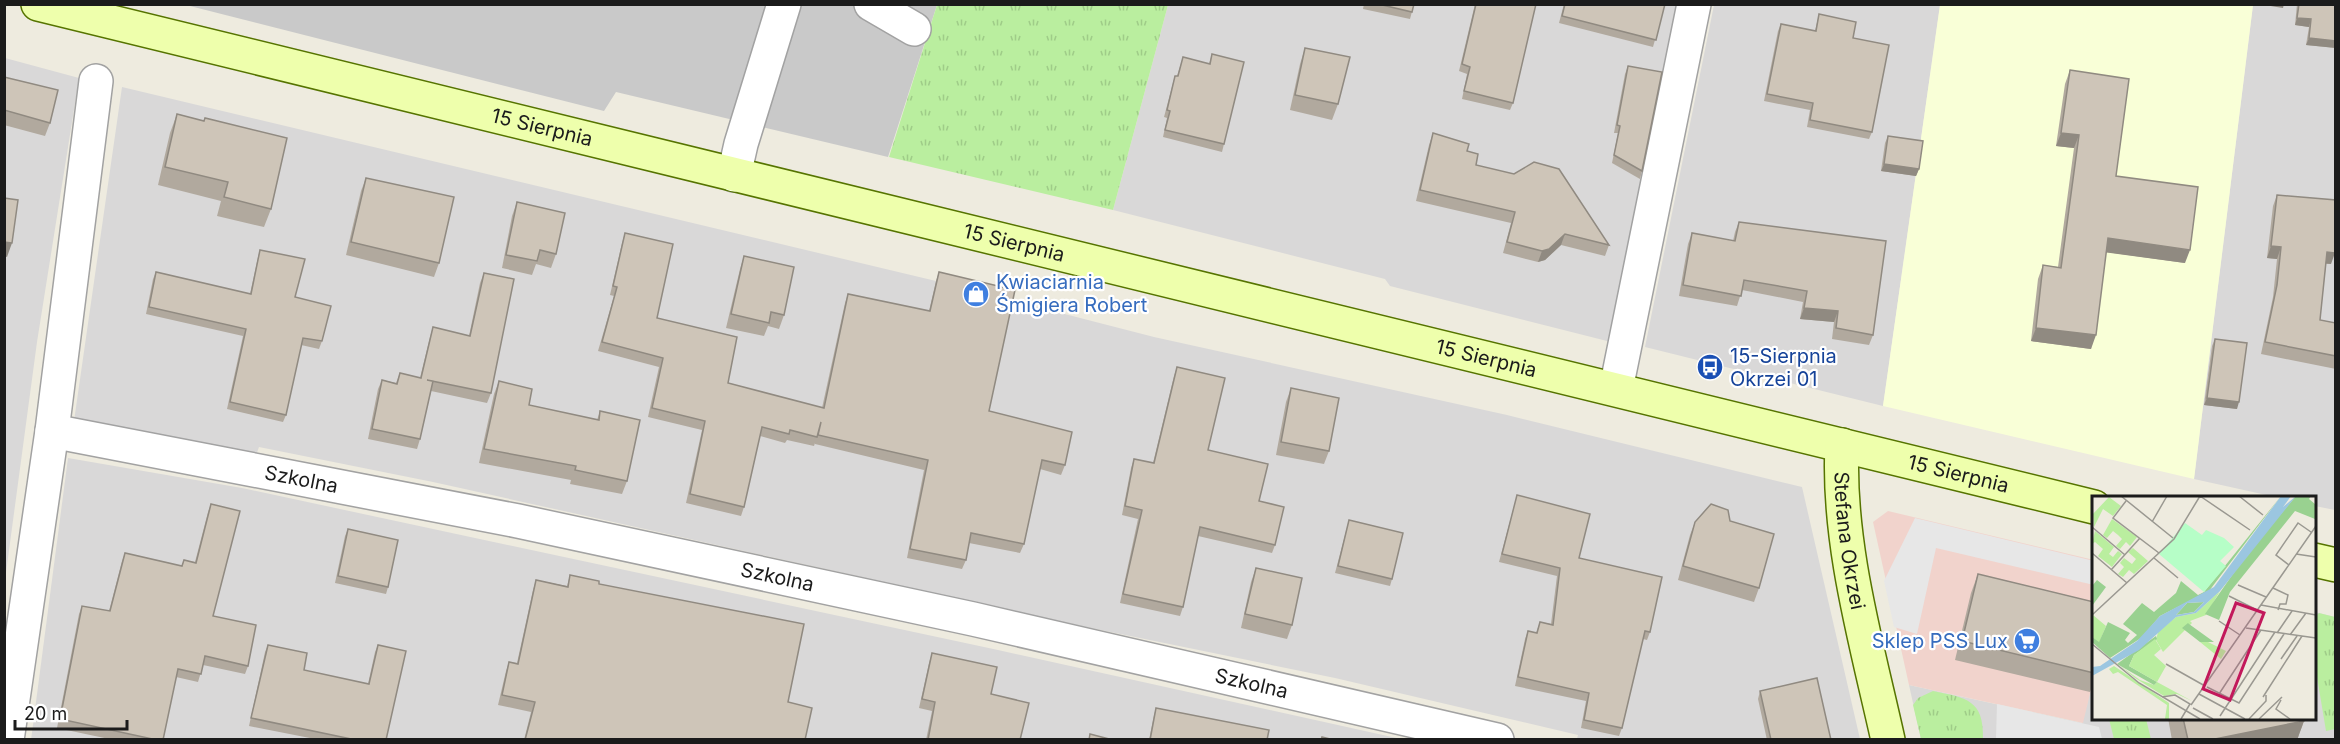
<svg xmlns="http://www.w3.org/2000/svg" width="2340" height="744" font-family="Inter,sans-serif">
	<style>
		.residential { fill: #d9d8d8 }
		.commercial { fill: #f1d3cc }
		.education { fill: #f9ffd7 }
		.religious { fill: #c9c9c9 }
		.grass { fill: url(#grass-tufts) }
		.parking { fill: #e7e7e7 }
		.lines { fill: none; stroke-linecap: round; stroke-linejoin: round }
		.street-casing { stroke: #a2a2a2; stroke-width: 36 }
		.secondary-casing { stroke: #567400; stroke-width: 36 }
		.street { stroke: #fff; stroke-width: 33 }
		.secondary { stroke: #eeffac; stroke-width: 33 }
		.wall { fill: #b1a99e }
		.shaded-wall { fill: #908a81 }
		.building { fill: #cec5b8; stroke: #908a81; stroke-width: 1.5 }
		.labels { text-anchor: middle; stroke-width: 4.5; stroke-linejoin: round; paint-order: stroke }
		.street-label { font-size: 20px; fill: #1b1b1b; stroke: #fff }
		.shop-label { font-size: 20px; fill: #366cbe; stroke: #fff; text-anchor: start }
		.transit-label { font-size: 20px; fill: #164399; stroke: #fff; text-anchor: start }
		.inset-road { fill: none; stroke: #9a9891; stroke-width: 1.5 }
		.view { fill: #c2185b; fill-opacity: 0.15; stroke: #c2185b; stroke-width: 3 }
		.inset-edge { fill: none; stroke: #1b1b1b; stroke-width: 3 }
	</style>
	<defs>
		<pattern id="grass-tufts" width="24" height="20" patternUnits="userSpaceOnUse" patternTransform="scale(1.5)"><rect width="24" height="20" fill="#baee9f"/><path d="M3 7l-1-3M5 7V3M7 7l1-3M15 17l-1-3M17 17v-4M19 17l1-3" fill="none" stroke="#9fcc88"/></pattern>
	</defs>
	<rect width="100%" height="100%" fill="#eeebdf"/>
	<!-- residential -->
	<g class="residential">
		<path d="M1168 5H1678L1611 342 1390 286 1385 279 1113 210Z"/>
		<path d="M1714 5H1940L1883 406 1645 347Z"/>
		<path d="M2253 5H2335V510L2315 506 2314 498H2280L2194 479Z"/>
		<path d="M5 58 79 78 37 342 5 580Z"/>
		<path d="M122 87 936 281 1154 337 1507 415 1802 487 1860 739H1577L1578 735 1335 678 1091 628 433 482 259 447 255 458 74 421Z"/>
		<path d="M68 458 242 488 998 650 1401 739 31 740Z"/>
		<path d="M2315 612 2335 617V739H1921L1909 685 2082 723 2094 677V718H2314Z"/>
	</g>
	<!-- commercial -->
	<path class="commercial" d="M1888 511 2094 560V677L2083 723 1909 685 1873 522Z"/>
	<!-- education -->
	<path class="education" d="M1940 5H2253L2194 479 1883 406Z"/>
	<!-- religious -->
	<path class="religious" d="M186 5H937L888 157 616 92 604 111Z"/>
	<!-- grass -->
	<g class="grass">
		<path d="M937 5H1168L1113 210 889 157Z"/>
		<path d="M2319 613 2335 617V729L2326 731 2315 665V617Z"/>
		<path d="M1933 691C1966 698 1984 699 1983 739H1921L1913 705 1918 698Z"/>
		<path d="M2109 719H2146L2151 739H2114Z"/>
	</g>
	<!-- parking -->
	<g class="parking">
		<path d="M1915 518 2094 561V585L1936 548 1917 634 1894 627 1884 581Z"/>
		<path d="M1997 704 2099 727 2102 739H1996Z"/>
	</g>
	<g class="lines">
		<defs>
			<g id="street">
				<path d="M871 4 914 29"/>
				<path d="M734 175 741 144 784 4"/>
				<path d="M1616 389 1694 4"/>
				<path id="s1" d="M52 431 518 521 973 619 1497 740"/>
				<path d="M7 740 52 431 96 81"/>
			</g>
			<g id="secondary">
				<path id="s2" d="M38 4 2094 507"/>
				<path id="s3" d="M1842 445C1837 542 1867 645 1888 740"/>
				<path d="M2314 560 2336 565"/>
			</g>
		</defs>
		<!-- street casing -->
		<use href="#street" class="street-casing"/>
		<!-- secondary casing -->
		<use href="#secondary" class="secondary-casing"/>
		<!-- street -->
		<use href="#street" class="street"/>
		<!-- secondary -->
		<use href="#secondary" class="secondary"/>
	</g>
	<!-- wall -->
	<g class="wall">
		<path d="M1364 4H1414L1410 19 1363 9Z"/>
		<path d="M1475 4H1536L1513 103 1510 110 1462 99 1467 74 1459 71Z"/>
		<path d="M1564 4H1665L1653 47 1559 23Z"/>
		<path d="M2297 4H2336V48L2306 45 2309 27 2295 25Z"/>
		<path d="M1819 14 1853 38 1872 132 1869 139 1807 127 1810 110 1764 101 1778 31 1781 24 1815 31Z"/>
		<path d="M1305 48 1338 104 1332 120 1290 110 1300 64Z"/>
		<path d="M1212 54 1224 144 1222 152 1163 137 1167 118 1164 117 1173 83 1175 76H1177L1183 57 1209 64Z"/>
		<path d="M1628 66 1642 171 1640 179 1612 163 1618 133H1614L1625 74Z"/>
		<path d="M2070 70 2116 176 2185 263 2106 252 2091 349 2031 341 2038 279 2043 265 2058 267 2074 148 2056 146 2065 84Z"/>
		<path d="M4 77 50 123 45 136 4 125Z"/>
		<path d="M177 114 204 121 205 118 271 209 264 227 217 216 221 201 158 185 170 133Z"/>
		<path d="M1433 133 1467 151 1476 165 1609 245 1605 256 1561 245 1545 260 1538 262 1503 253 1511 223 1416 201 1429 145Z"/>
		<path d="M1888 136 1919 169 1916 176 1881 171 1885 143Z"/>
		<path d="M366 178 439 263 434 277 346 255 361 191Z"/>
		<path d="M2277 195 2331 264H2326L2320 320 2336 323V369L2261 354 2273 297 2277 259 2267 258 2273 206Z"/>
		<path d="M517 202 556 254 551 268 536 264 532 275 502 268 512 216Z"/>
		<path d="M1739 222 1873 335 1869 345 1832 339 1834 322 1800 319 1803 302 1742 290 1737 306 1679 296 1688 244 1692 233 1733 241 1735 232Z"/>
		<path d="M625 233 657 318 728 383 822 408 845 303 848 294 929 311 936 281 939 272 989 411 1065 465 1061 475 1040 469 1024 544 1020 553 969 543 966 560 962 569 907 558 924 470 815 444V443L814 446 787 440 785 443 760 436 744 507 741 516 686 503 702 430 648 417 659 367 598 351 614 296 610 295 622 243Z"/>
		<path d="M260 250 295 297 322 341 319 349 301 345 286 415 283 422 227 409 243 336 146 314 153 279 156 272 250 294 258 257Z"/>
		<path d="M744 256 784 315 779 329 768 326 764 336 726 328 740 269Z"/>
		<path d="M484 273 491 393 487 403 431 391 420 439 417 449 368 439 378 389 382 380 396 383 400 373 420 378 430 337 433 327 469 336 480 283Z"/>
		<path d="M2215 339 2237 409 2204 405 2212 346Z"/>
		<path d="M1177 367 1208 450 1259 501 1275 545 1272 553 1198 536 1183 607 1180 616 1120 603 1138 519 1122 515 1131 468 1134 459 1153 463 1174 376Z"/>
		<path d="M499 381 529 405 597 420 600 411 627 481 622 494 570 484 571 480 479 463 494 394Z"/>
		<path d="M1291 388 1329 451 1324 464 1276 455 1286 402Z"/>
		<path d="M1517 495 1650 632 1647 640 1643 639 1622 728 1619 736 1581 728 1586 701 1515 686 1525 639 1528 631 1536 633 1540 622 1551 624 1557 576 1499 562Z"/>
		<path d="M211 504 213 616 248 666 245 674 203 665 198 682 176 677 163 740H114L57 728 79 614 82 606 109 611 122 561 125 553 182 566 184 560 195 562 208 512Z"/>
		<path d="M1349 520 1392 579 1390 586 1335 573Z"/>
		<path d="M1730 521 1759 588 1754 602 1678 580 1690 535 1695 522Z"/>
		<path d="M348 529 388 587 386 594 335 583 345 536Z"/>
		<path d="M1256 568 1292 625 1287 639 1241 628 1251 582Z"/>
		<path d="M1978 574 2094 602V682L2090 692 1955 660 1971 593Z"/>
		<path d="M570 575 599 584 788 702 805 740H524L531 712 498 705 506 671 509 662 517 663 533 590 536 580 567 586Z"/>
		<path d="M268 645 304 670 368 684 375 652 378 645 386 740H320L249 726 265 652Z"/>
		<path d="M932 653 991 694 1020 740H926L932 711 919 708 929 663Z"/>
		<path d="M1760 691 1831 740H1767L1758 699Z"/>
		<path d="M1156 708 1267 740H1149L1154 715Z"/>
		<path d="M2168 718H2304V721L2297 740H2172Z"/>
	</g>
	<!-- shaded-wall -->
	<g class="shaded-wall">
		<path d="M2258 4H2284L2283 8Z"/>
		<path d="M2297 18 2311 19 2309 27 2295 25Z"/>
		<path d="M2309 38 2336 41V48L2306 45Z"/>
		<path d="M2061 133 2079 135 2074 148 2056 146Z"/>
		<path d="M1884 164 1919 169 1916 176 1881 171Z"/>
		<path d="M1565 234 1561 245 1545 260 1538 262 1542 251Z"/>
		<path d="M2108 238 2190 250 2185 263 2103 252Z"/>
		<path d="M4 242 12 243 7 257 4 256Z"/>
		<path d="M2271 246 2281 247 2277 259 2267 258Z"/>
		<path d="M2327 252 2335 253 2331 264 2323 263Z"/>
		<path d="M1804 308 1838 311 1834 322 1800 319Z"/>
		<path d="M2036 328 2096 335 2091 349 2031 341Z"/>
		<path d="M2207 398 2239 402 2237 409 2204 405Z"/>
		<path d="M2304 721 2297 740H2210Z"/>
	</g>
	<!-- building -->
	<g class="building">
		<path d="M1378 4H1414L1412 12Z"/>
		<path d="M1476 4H1536L1513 103 1464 91 1470 67 1462 64Z"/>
		<path d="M1565 4H1665L1656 40 1562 16Z"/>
		<path d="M2299 4H2336V41L2309 38 2311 19 2297 18Z"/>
		<path d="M1819 14 1856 22 1853 38 1889 45 1872 132 1810 120 1813 103 1767 94 1781 24 1816 31Z"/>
		<path d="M1305 48 1350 57 1338 104 1295 95Z"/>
		<path d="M1212 54 1244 62 1224 144 1165 130 1170 111 1167 110 1175 76H1178L1183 57 1210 64Z"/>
		<path d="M1628 66 1662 72 1642 171 1614 155 1620 126 1617 125Z"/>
		<path d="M2070 70 2129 79 2116 176 2198 187 2190 250 2108 238 2096 335 2036 328 2043 265 2061 268 2079 135 2061 133Z"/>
		<path d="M4 77 58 90 50 123 4 110Z"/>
		<path d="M177 114 204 121 205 118 287 138 271 209 224 197 228 182 165 167Z"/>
		<path d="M1433 133 1469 144 1467 151 1478 154 1476 165 1514 174 1534 162 1559 169 1609 245 1565 234 1549 249 1542 251 1507 242 1515 212 1420 190Z"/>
		<path d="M1888 136 1923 141 1919 169 1884 164Z"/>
		<path d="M366 178 454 197 439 263 351 242Z"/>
		<path d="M2277 195 2336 200 2335 253 2327 252 2320 320 2336 323V356L2265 342 2277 285 2281 247 2271 246Z"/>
		<path d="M4 198 18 200 12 243 4 242Z"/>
		<path d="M517 202 565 213 556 254 540 250 537 261 506 255Z"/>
		<path d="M1739 222 1886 241 1873 335 1836 328 1838 311 1804 308 1807 291 1744 280 1741 296 1683 285 1692 233 1735 241Z"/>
		<path d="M625 233 673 244 657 318 737 337 728 383 824 408 848 294 930 311 939 272 1015 290 989 411 1072 432 1065 465 1042 460 1024 544 971 533 966 560 910 549 928 460 818 435 821 422 817 437 790 430 789 434 762 427 744 507 690 494 705 421 652 408 663 358 602 342 617 287 613 286Z"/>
		<path d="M260 250 305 259 295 297 331 306 322 341 303 338 286 415 230 402 246 329 149 307 156 272 251 294Z"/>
		<path d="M744 256 794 267 784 315 771 312 769 323 731 314Z"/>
		<path d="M484 273 514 279 491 393 427 380 433 381 420 439 372 429 382 380 397 384 400 373 421 378 433 327 470 336Z"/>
		<path d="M2215 339 2247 343 2239 402 2207 398Z"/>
		<path d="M1177 367 1225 378 1208 450 1268 464 1259 501 1284 507 1275 545 1200 527 1183 607 1123 594 1142 510 1125 506 1134 459 1154 463Z"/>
		<path d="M499 381 532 389 529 405 599 420 600 411 640 420 627 481 575 470 576 466 484 449Z"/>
		<path d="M1291 388 1339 398 1329 451 1281 442Z"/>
		<path d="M1517 495 1590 514 1579 558 1662 577 1650 632 1645 631 1622 728 1584 720 1589 693 1518 677 1528 631 1537 633 1540 622 1553 625 1560 568 1502 554Z"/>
		<path d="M211 504 240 511 213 616 256 625 248 666 205 656 201 674 178 669 163 740H157L60 719 82 606 110 611 125 553 182 566 184 560 196 563Z"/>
		<path d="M1711 504 1728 510 1730 521 1774 534 1759 588 1683 566 1695 522Z"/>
		<path d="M1349 520 1403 533 1392 579 1338 566Z"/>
		<path d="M348 529 398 540 388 587 338 576Z"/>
		<path d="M1256 568 1302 578 1292 625 1245 614Z"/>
		<path d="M1978 574 2094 602V673L1962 641Z"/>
		<path d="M570 575 599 581V584L804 624 788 702 812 708 805 740H525L535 702 502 695 509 662 518 664 536 580 568 587Z"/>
		<path d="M268 645 307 653 304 670 369 684 378 645 406 651 386 740H356L251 718Z"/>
		<path d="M932 653 997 667 991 694 1029 703 1020 740H928L935 702 922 699Z"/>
		<path d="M1817 678 1831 740H1771L1760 691Z"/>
		<path d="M1156 708 1269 730 1267 740H1150Z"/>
		<path d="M2183 718H2304V721L2210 740H2188Z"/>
		<path d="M1090 734 1113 740H1089Z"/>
		<path d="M1322 737 1334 740H1321Z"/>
	</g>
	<!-- icons -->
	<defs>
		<symbol id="shop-disc" viewBox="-11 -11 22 22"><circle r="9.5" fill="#3f7fe0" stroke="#fff"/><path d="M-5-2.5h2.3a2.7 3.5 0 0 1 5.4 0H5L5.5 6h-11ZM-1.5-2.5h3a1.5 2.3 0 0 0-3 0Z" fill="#fff"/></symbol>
		<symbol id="bus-disc" viewBox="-11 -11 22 22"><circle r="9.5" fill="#1a4fb4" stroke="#fff"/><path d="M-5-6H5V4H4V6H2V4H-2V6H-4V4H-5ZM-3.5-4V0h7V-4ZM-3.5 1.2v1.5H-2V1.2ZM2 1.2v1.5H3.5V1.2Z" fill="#fff"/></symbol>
		<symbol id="supermarket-disc" viewBox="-11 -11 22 22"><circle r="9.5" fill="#3f7fe0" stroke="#fff"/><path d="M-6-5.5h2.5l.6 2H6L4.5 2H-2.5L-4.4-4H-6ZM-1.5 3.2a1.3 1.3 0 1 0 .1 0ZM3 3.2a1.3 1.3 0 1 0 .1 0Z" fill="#fff"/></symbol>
	</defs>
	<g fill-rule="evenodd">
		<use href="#shop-disc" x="961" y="279" width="30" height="30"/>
		<use href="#bus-disc" x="1695" y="352" width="30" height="30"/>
		<use href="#supermarket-disc" x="2012" y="626" width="30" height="30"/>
	</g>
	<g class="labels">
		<!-- street labels -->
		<g class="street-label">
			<text dy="7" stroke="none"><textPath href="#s2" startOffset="519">15 Sierpnia</textPath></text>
			<text dy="7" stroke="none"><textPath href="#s2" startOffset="1005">15 Sierpnia</textPath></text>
			<text dy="7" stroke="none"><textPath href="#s2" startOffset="1491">15 Sierpnia</textPath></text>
			<text dy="7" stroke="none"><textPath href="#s2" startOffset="1977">15 Sierpnia</textPath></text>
			<text dy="7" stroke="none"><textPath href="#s1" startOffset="254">Szkolna</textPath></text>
			<text dy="7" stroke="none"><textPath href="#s3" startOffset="96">Stefana Okrzei</textPath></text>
			<text dy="7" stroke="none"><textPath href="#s1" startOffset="740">Szkolna</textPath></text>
			<text dy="7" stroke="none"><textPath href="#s1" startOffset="1226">Szkolna</textPath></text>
		</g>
		<!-- shop labels -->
		<g class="shop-label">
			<text x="996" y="289">Kwiaciarnia<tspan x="996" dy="23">Śmigiera Robert</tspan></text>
			<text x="2008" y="648" text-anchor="end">Sklep PSS Lux</text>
		</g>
		<!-- transit labels -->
		<g class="transit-label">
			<text x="1730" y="363">15-Sierpnia<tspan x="1730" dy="23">Okrzei 01</tspan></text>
		</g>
	</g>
	<!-- overview -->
	<g transform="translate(2092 496)">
		<rect width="224" height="224" fill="#eeebdf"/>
		<path d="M17 1 29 10 21 20 11 13 2 31 1 18ZM20 23 45 41 38 50 34 46 28 53 24 50 30 43 26 39 21 35 15 42 11 39ZM3 35 22 51 17 58 21 61 26 55 30 58 20 71 6 60 11 53 3 46 0 48ZM41 52 56 65 42 78 37 74 31 81 26 78 32 71 28 67 32 62 40 68 44 63 36 56ZM128 95 114 119 98 125 100 127 71 156 64 144 66 136 84 121 104 117ZM1 119 14 130 7 147 0 141ZM112 144 134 155 129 163 108 146ZM27 169 48 184 62 189 65 186 100 205 85 198 72 200 43 182ZM22 170 77 207V223H73L75 209 26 176 21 178 17 173Z" fill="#baee9f"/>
		<path d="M189 0 117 95 68 120 49 142 18 162 0 146V141L7 146 16 126 38 137 33 144 36 147 45 139 31 128 50 107 62 116 84 97 89 85 106 99 112 96ZM204 0H219L217 3 223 8V23L203 15 138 96 127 124 113 118 157 55ZM5 84 14 91 0 110V90ZM112 106 102 116 84 119 95 107ZM96 127 97 128 122 146H108L90 132ZM64 140 65 143 42 159 37 170 65 186 62 189 25 168Z" fill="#99d190"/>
		<path d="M93 27 110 39 114 34 132 42 142 51 128 65 134 70 112 96 67 58Z" fill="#b6fec7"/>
		<path d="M63 143 69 153 62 159 74 170 65 186 37 170 42 159Z" fill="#baee9f"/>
		<path d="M189 0H199L191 11 204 0 128 95 104 117 84 121 47 154 0 180V171L8 170 45 145 68 120 122 91ZM112 106 102 116 84 119 95 107Z" fill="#9bc6e0" fill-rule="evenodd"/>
		<path class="inset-road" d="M29 0 81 42M108 0 158 34M147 0 171 19M34 5 21 22 67 57M60 26 75 0M0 31 33 59M0 57 35 87M204 58 224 61M62 62 86 82M197 69 184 59 206 27 219 36M19 74 48 42M146 89 174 101M181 92 196 99 194 108H188L186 114M137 100 165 114M169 109 224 119M0 119 82 43 108 0M127 125 148 139M154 132 224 142M185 137 200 115M198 139 214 117M0 148 47 187 108 223M189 163 205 140M74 168 113 190M115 191 147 207 192 138M107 198 153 223M127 198 169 134M70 201 83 199 98 208 89 223M171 201 210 140M189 204 184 213 198 223M99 209 224 30M101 212 121 223M128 220 183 136M157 223 174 205V199M167 223 190 201"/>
		<path class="view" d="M144 107 172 117 138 204 111 193Z"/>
		<rect width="224" height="224" class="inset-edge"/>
	</g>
	<!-- border -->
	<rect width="2340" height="744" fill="none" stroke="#1b1b1b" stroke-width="12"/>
	<!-- scale -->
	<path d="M15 720v9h112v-9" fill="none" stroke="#1b1b1b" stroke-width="3"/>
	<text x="24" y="720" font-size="18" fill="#1b1b1b" stroke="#ffffff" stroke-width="4.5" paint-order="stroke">20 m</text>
</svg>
